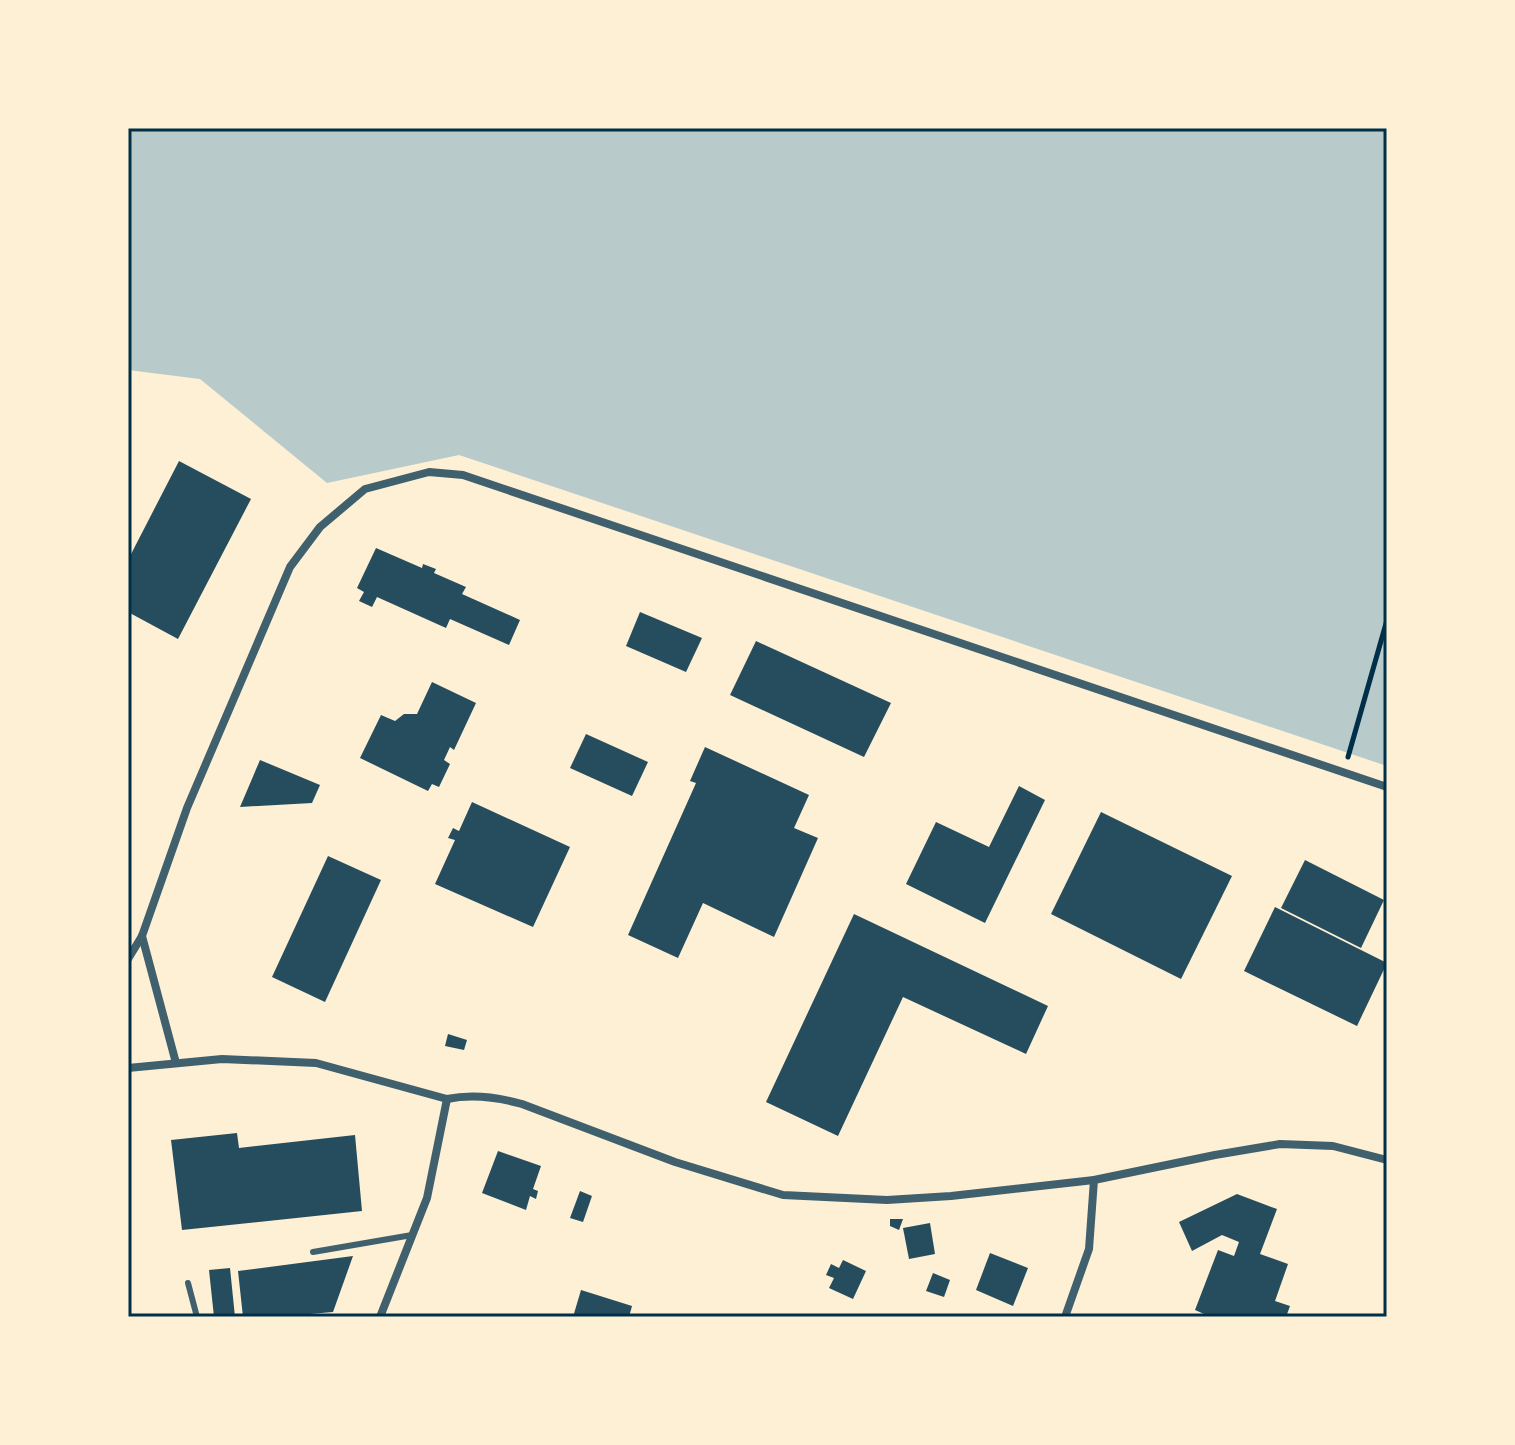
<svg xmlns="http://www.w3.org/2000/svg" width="1515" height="1445" font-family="Poppins,sans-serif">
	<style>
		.green { fill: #b9caca }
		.building { fill: #264d5e }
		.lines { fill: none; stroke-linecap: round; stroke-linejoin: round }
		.path { stroke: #003049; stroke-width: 5 }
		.service { stroke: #3f606c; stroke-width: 6 }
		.minor { stroke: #3f606c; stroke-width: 8 }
		.neatline { fill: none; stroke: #003049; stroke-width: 3 }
	</style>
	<rect width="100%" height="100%" fill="#fdf0d5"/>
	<!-- green -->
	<path class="green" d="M128 128H1387V766L459 455 327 483 200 379 128 370Z"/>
	<!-- building -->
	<g class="building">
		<path d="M179 461 251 499 178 639 128 612V560Z"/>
		<path d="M376 548 422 568 423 564 436 569 434 573 466 587 462 594 520 620 509 645 450 619 446 628 377 597 372 607 359 601 364 592 357 588Z"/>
		<path d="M640 612 702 638 686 672 626 646Z"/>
		<path d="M756 641 891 703 864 757 730 695Z"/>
		<path d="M432 682 476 703 454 750 450 747 444 760 450 764 439 787 432 784 428 791 360 758 381 715 395 721 404 714H417Z"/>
		<path d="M586 734 648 762 632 796 570 768Z"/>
		<path d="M705 747 809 795 794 828 818 838 774 937 703 903 678 958 628 935 696 783 690 781Z"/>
		<path d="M260 760 320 785 312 803 240 807Z"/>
		<path d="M1019 786 1045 800 985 923 906 884 936 822 989 847Z"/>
		<path d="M472 802 570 847 533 927 435 884 455 840 448 838 453 828 459 831Z"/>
		<path d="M1101 812 1232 876 1181 979 1051 914Z"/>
		<path d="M328 856 381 880 325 1002 272 977Z"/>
		<path d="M1305 860 1384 900 1361 948 1281 908Z"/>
		<path d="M1275 907 1387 963 1357 1026 1244 971Z"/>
		<path d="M854 914 1048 1006 1026 1054 903 997 838 1136 766 1102Z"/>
		<path d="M448 1034 467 1040 464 1050 445 1046Z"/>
		<path d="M237 1133 239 1148 355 1135 362 1211 182 1230 171 1140Z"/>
		<path d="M498 1151 541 1166 533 1189 538 1191 536 1199 530 1196 526 1210 482 1193Z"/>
		<path d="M580 1191 592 1196 583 1222 570 1218Z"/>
		<path d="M1237 1194 1277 1209 1260 1254 1288 1264 1275 1301 1290 1306 1286 1317H1211L1195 1310 1218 1250 1234 1256 1239 1242 1222 1235 1192 1251 1179 1222Z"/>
		<path d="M890 1219H903L899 1230 890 1226Z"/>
		<path d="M930 1223 935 1254 909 1259 903 1228Z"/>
		<path d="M990 1253 1028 1268 1013 1306 976 1290Z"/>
		<path d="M353 1256 333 1312 310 1314V1317H243L238 1271Z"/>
		<path d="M843 1260 866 1271 853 1299 829 1288 834 1278 826 1275 831 1264 839 1268Z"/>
		<path d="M230 1268 235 1317H214L209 1270Z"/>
		<path d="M933 1273 950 1280 944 1297 926 1291Z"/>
		<path d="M581 1290 632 1306 629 1317H573Z"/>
	</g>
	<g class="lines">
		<!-- path -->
		<path class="path" d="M1348 757 1387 620"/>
		<!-- service -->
		<g class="service">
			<path d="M313 1252 412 1235"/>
			<path d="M188 1283 197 1317"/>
		</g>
		<!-- minor -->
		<g class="minor">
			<path d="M142 936 176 1063"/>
			<path d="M128 959 142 936 187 808 290 567 320 527 365 489 429 472 463 475 1387 787"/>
			<path d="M128 1068 222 1059 316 1063 447 1099C472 1094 497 1097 522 1104L675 1162 783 1195 887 1200 951 1196 1094 1180 1215 1155 1280 1144 1333 1146 1387 1160"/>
			<path d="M380 1317 427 1198 447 1099"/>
			<path d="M1065 1317 1089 1249 1094 1180"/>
		</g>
	</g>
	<!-- border -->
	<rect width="1515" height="1445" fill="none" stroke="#fdf0d5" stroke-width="260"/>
	<rect x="130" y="130" width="1255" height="1185" class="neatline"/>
</svg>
